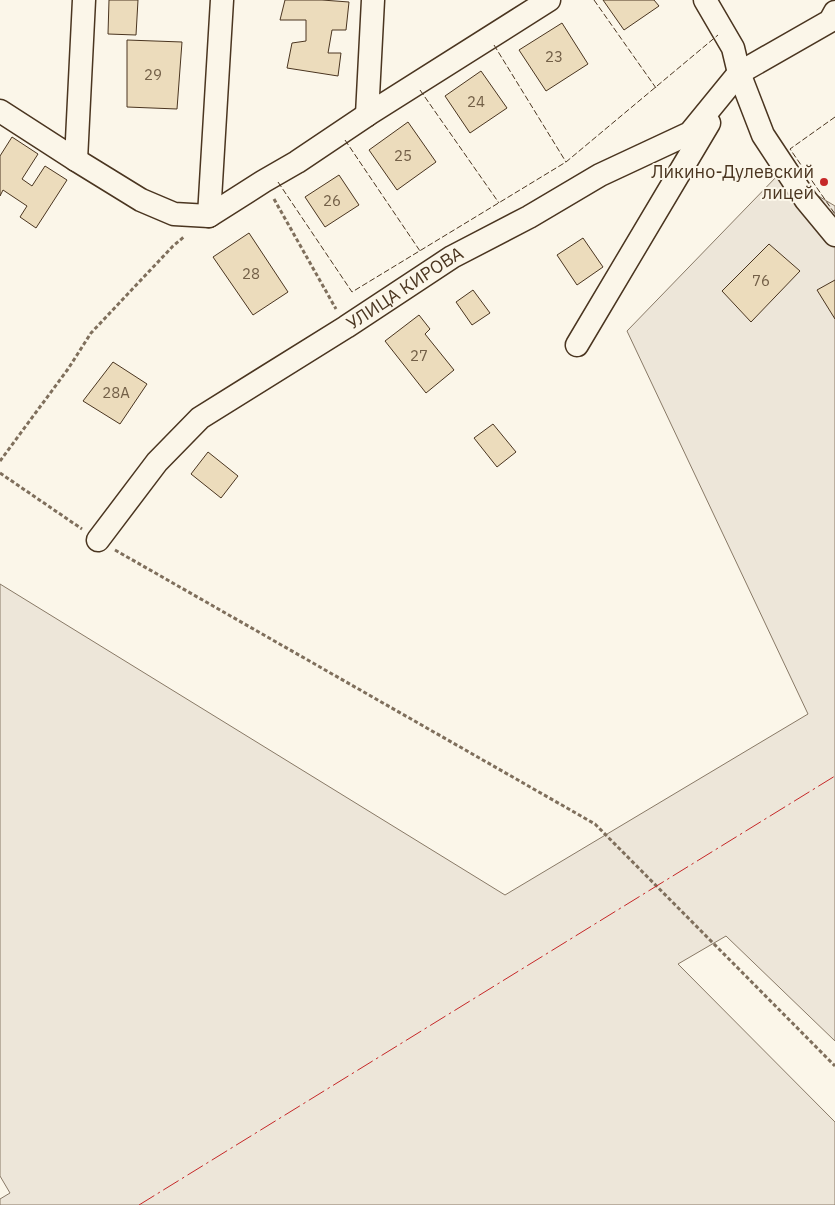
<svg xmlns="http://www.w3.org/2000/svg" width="835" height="1205" font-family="'IBM Plex Sans',sans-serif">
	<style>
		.green { fill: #ede6d9; stroke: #887966 }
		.building { fill: #ecdcbc; stroke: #4a3520 }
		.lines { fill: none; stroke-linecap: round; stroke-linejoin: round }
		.minor-casing { stroke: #4a3520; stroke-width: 25 }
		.path { stroke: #7f6f5c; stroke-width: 3; stroke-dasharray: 4 2.5; stroke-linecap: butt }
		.minor { stroke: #fbf6e9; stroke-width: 22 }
		.fence { stroke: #4a3520; stroke-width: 1; stroke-dasharray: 6 2.5; stroke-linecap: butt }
		.power { stroke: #c62828; stroke-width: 1; stroke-dasharray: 18 4 2.5 4; stroke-linecap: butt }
		.poi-dot { fill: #c62828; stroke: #fbf6e9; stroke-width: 2 }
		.labels { text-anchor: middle; stroke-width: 4; stroke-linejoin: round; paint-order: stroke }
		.number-label { font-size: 15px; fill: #725f47 }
		.poi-label { font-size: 18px; fill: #4a3520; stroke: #fbf6e9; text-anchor: end }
		.street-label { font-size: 18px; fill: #4a3520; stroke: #fbf6e9 }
	</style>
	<rect width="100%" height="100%" fill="#fbf6e9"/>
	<!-- green -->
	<path class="green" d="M780 173 835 206V1041L726 936 678 964 835 1122V1205H0V1199L10 1193 0 1176V584L505 895 808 714 627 331Z"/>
	<!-- building -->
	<g class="building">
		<path d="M109 0H138L136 35 108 34Z"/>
		<path d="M285 0H322L349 2 346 30H332L328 53H341L338 76 287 68 292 43 306 41V20H280Z"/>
		<path d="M603 0H654L659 6 624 30Z"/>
		<path d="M562 23 588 64 546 91 519 50Z"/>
		<path d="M127 40 182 42 177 109 127 107Z"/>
		<path d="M481 71 507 108 470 133 445 96Z"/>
		<path d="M408 122 436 162 397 190 369 150Z"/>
		<path d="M12 137 38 154 22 179 32 186 45 166 67 180 36 228 20 217 27 206 3 190 0 196V156Z"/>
		<path d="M339 175 359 205 325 227 305 197Z"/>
		<path d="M249 233 288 292 253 315 213 257Z"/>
		<path d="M583 238 603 267 577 285 557 255Z"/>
		<path d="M769 244 800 271 751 322 722 291Z"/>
		<path d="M835 280V319L817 290Z"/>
		<path d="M473 290 490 313 472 325 456 302Z"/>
		<path d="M419 315 430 329 425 334 454 370 426 393 385 341Z"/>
		<path d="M113 362 147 384 120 424 83 401Z"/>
		<path d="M493 424 516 452 497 467 474 438Z"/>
		<path d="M208 452 238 476 221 498 191 474Z"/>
	</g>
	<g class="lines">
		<defs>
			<g id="minor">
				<path d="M705 0 733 48 739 73 763 135 806 200 835 235"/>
				<path d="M0 111 76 160 84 0"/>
				<path d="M367 115 373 0"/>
				<path d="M76 160 141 200 174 214 209 216 264 181 297 162 367 115 549 0"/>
				<path d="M209 216 222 0"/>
				<path d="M577 345 709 123"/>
				<path id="s1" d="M98 540 157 462 200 418 346 327 452 257 529 217 600 175 690 133 739 73 830 21 835 12"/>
			</g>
		</defs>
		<!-- minor casing -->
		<use href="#minor" class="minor-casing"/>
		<!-- path -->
		<g class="path">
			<path d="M274 199 336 309"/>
			<path d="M0 461 68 369 91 333 173 246 185 236"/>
			<path d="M0 473 82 529"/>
			<path d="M115 550 595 824 835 1066"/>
		</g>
		<!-- minor -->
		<use href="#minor" class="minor"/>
		<!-- fence -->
		<g class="fence">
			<path d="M594 0 656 88"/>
			<path d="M494 45 566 162"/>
			<path d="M420 90 499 203"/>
			<path d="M835 117 790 149 835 214"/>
			<path d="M345 140 420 251"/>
			<path d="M278 182 352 292 566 162 718 35"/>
		</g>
		<!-- power -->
		<path class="power" d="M139 1205 835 776"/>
	</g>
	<!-- markers -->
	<circle class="poi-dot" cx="824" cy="182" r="5"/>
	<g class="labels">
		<!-- number labels -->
		<g class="number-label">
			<text x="554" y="62">23</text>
			<text x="153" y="80">29</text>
			<text x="476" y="107">24</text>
			<text x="403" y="161">25</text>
			<text x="332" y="206">26</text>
			<text x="251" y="279">28</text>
			<text x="761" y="286">76</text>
			<text x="419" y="361">27</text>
			<text x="116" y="398">28А</text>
		</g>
		<!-- poi labels -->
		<g class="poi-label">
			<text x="814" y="178">Ликино-Дулевский<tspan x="814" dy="21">лицей</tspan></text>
		</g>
		<!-- street labels -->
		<g class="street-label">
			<text dy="6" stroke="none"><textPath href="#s1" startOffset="402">УЛИЦА КИРОВА</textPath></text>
		</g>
	</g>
</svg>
